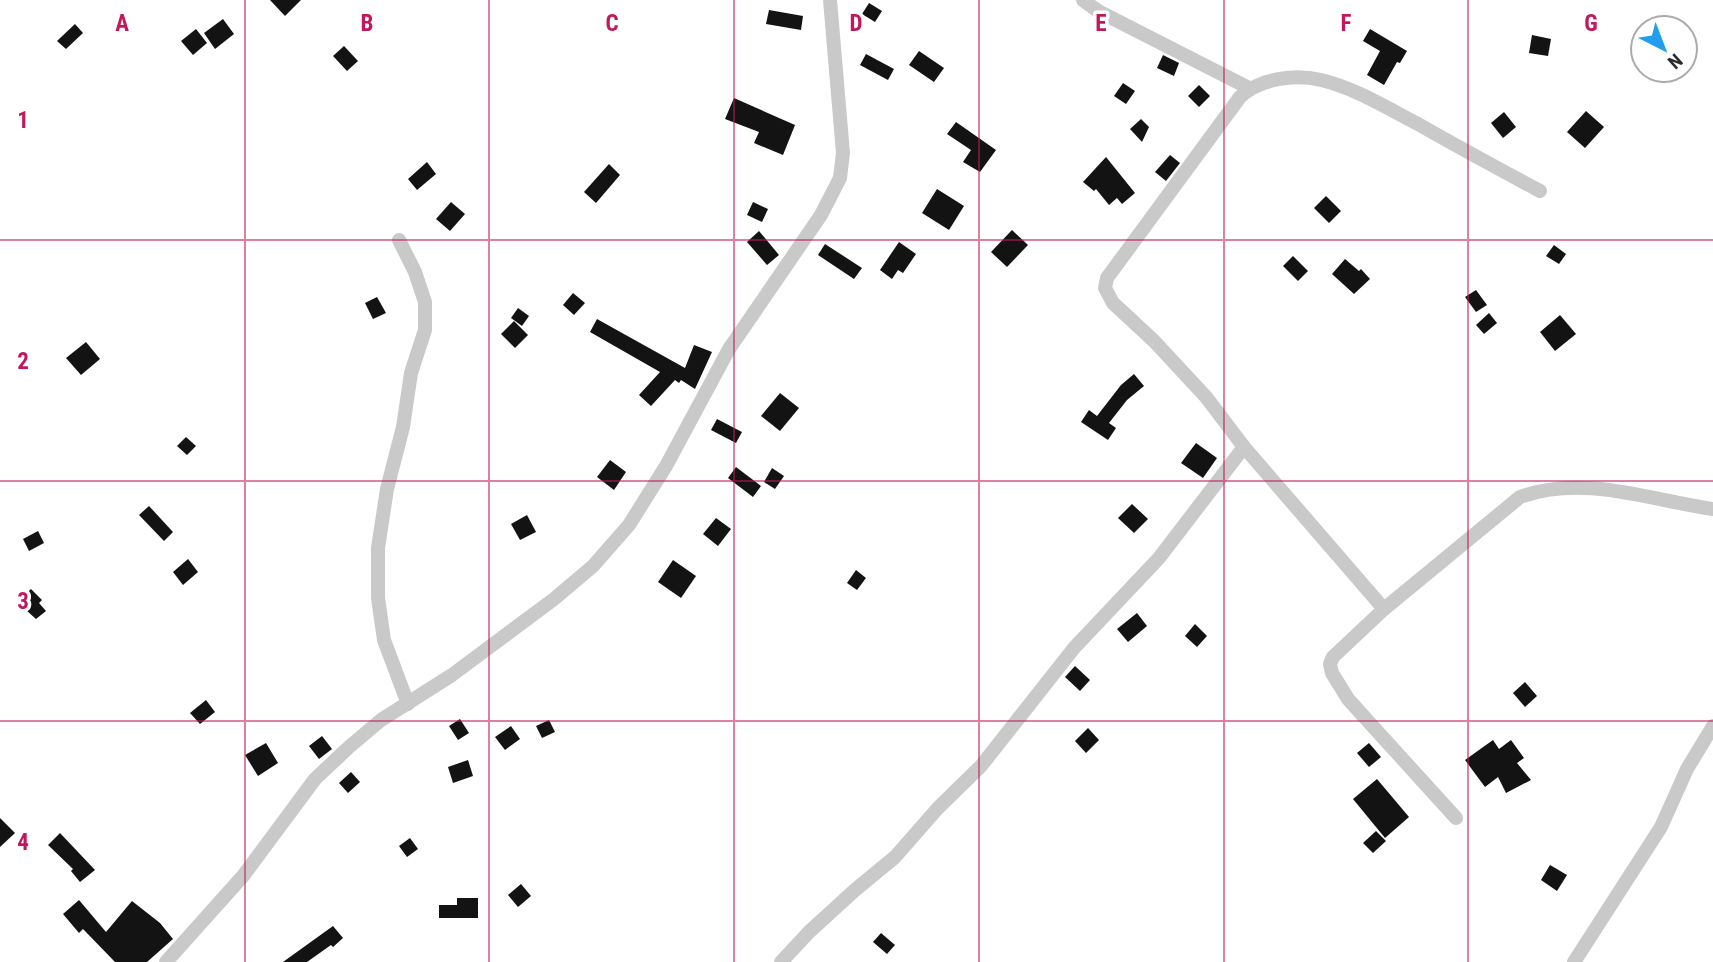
<svg xmlns="http://www.w3.org/2000/svg" width="1713" height="962" font-family="'Roboto Condensed',sans-serif">
	<style>
		.building { fill: #131313 }
		.lines { fill: none; stroke-linecap: round; stroke-linejoin: round }
		.minor { stroke: #c9c9c9; stroke-width: 14 }
		.grid { fill: none; stroke: #c2185b; stroke-width: 2; stroke-opacity: 0.55 }
		.grid-label { font-size: 23px; text-anchor: middle; font-weight: bold; fill: #c2185b; stroke: #fff; stroke-width: 7; stroke-linejoin: round; paint-order: stroke }
	</style>
	<rect width="100%" height="100%" fill="#fff"/>
	<!-- building -->
	<g class="building">
		<path d="M270 0H301L285 16Z"/>
		<path d="M869 3 882 11 875 22 862 14Z"/>
		<path d="M769 10 803 16 801 30 766 24Z"/>
		<path d="M223 19 234 34 215 49 204 33Z"/>
		<path d="M75 24 83 33 66 49 57 41Z"/>
		<path d="M196 29 207 43 193 55 181 41Z"/>
		<path d="M1370 29 1407 51 1400 63 1397 62 1384 85 1367 75 1380 51 1363 41Z"/>
		<path d="M1532 35 1551 39 1548 56 1529 53Z"/>
		<path d="M344 46 358 61 347 71 333 56Z"/>
		<path d="M919 51 944 68 934 82 909 65Z"/>
		<path d="M866 54 894 69 888 80 860 65Z"/>
		<path d="M1163 55 1179 63 1174 76 1157 68Z"/>
		<path d="M1123 83 1135 91 1126 104 1114 96Z"/>
		<path d="M1199 85 1210 96 1199 107 1188 96Z"/>
		<path d="M734 98 795 125 783 155 754 143 759 132 725 119Z"/>
		<path d="M1586 111 1604 127 1585 148 1567 132Z"/>
		<path d="M1504 112 1516 127 1503 138 1491 123Z"/>
		<path d="M1141 119 1149 127 1142 142 1130 129Z"/>
		<path d="M956 122 996 150 980 172 963 162 971 150 947 134Z"/>
		<path d="M1170 155 1180 163 1166 181 1155 172Z"/>
		<path d="M1106 157 1135 193 1122 204 1117 198 1109 205 1096 189 1094 191 1083 182Z"/>
		<path d="M427 162 436 174 417 190 408 179Z"/>
		<path d="M609 164 620 175 596 203 584 192Z"/>
		<path d="M937 189 964 206 949 230 922 213Z"/>
		<path d="M1326 196 1341 211 1329 223 1314 208Z"/>
		<path d="M451 202 465 214 450 231 436 219Z"/>
		<path d="M753 202 768 209 762 222 747 215Z"/>
		<path d="M1012 230 1028 245 1007 267 991 252Z"/>
		<path d="M759 231 779 255 767 265 747 242Z"/>
		<path d="M899 242 916 254 903 273 898 270 892 279 880 270Z"/>
		<path d="M825 244 862 268 854 279 818 255Z"/>
		<path d="M1554 245 1566 254 1559 264 1546 256Z"/>
		<path d="M1293 256 1308 271 1298 281 1283 266Z"/>
		<path d="M1345 259 1359 271 1361 269 1370 279 1354 294 1332 274Z"/>
		<path d="M1476 290 1487 305 1476 312 1465 297Z"/>
		<path d="M573 293 585 303 574 315 563 305Z"/>
		<path d="M377 297 386 313 373 319 365 303Z"/>
		<path d="M518 308 529 316 522 326 511 318Z"/>
		<path d="M1489 313 1497 323 1484 334 1476 325Z"/>
		<path d="M1560 315 1576 334 1555 351 1540 332Z"/>
		<path d="M597 319 685 368 694 345 712 352 695 389 681 380 679 383 675 380 651 406 639 395 660 372 590 332Z"/>
		<path d="M514 321 528 335 515 348 501 334Z"/>
		<path d="M86 342 100 359 81 375 66 358Z"/>
		<path d="M1134 374 1144 386 1127 400 1109 423 1116 428 1108 440 1081 422 1089 410 1097 416 1121 385Z"/>
		<path d="M780 393 799 408 780 431 761 416Z"/>
		<path d="M717 419 742 432 736 443 711 430Z"/>
		<path d="M186 437 196 446 187 455 177 446Z"/>
		<path d="M1196 443 1217 458 1203 478 1181 463Z"/>
		<path d="M610 460 626 472 614 490 597 477Z"/>
		<path d="M736 467 761 486 753 497 728 478Z"/>
		<path d="M772 468 784 476 775 489 764 482Z"/>
		<path d="M1132 504 1148 519 1134 533 1118 518Z"/>
		<path d="M149 506 173 532 164 541 139 515Z"/>
		<path d="M527 515 536 532 520 540 511 524Z"/>
		<path d="M716 518 731 529 718 546 703 534Z"/>
		<path d="M38 531 44 543 29 551 23 539Z"/>
		<path d="M188 559 198 572 183 585 173 572Z"/>
		<path d="M673 560 696 576 681 598 658 582Z"/>
		<path d="M856 570 866 578 857 590 847 583Z"/>
		<path d="M31 589 42 600 39 603 46 611 36 619 17 602Z"/>
		<path d="M1137 613 1147 626 1128 642 1117 629Z"/>
		<path d="M1195 624 1207 636 1197 647 1185 636Z"/>
		<path d="M1075 666 1090 680 1080 691 1065 677Z"/>
		<path d="M1525 682 1537 696 1525 707 1513 693Z"/>
		<path d="M206 700 215 712 200 724 190 713Z"/>
		<path d="M460 719 469 733 458 740 449 726Z"/>
		<path d="M549 720 555 732 542 738 536 726Z"/>
		<path d="M511 726 520 739 505 750 495 737Z"/>
		<path d="M1088 728 1099 740 1086 753 1075 741Z"/>
		<path d="M322 736 332 749 319 759 309 746Z"/>
		<path d="M1493 740 1499 749 1511 740 1524 758 1517 763 1531 780 1506 793 1498 777 1485 787 1465 760Z"/>
		<path d="M266 743 278 763 258 776 245 755Z"/>
		<path d="M1369 743 1381 757 1369 767 1357 753Z"/>
		<path d="M468 760 473 776 453 783 448 767Z"/>
		<path d="M351 772 360 782 348 793 339 783Z"/>
		<path d="M1377 779 1409 817 1385 838 1353 799Z"/>
		<path d="M0 818 15 833 0 847Z"/>
		<path d="M1376 831 1386 841 1373 853 1363 843Z"/>
		<path d="M60 833 95 870 80 882 71 871 73 869 48 845Z"/>
		<path d="M410 838 418 849 407 857 399 846Z"/>
		<path d="M1550 865 1567 875 1557 891 1541 880Z"/>
		<path d="M521 884 531 896 518 907 508 895Z"/>
		<path d="M457 898H478V918H439V905H457Z"/>
		<path d="M79 900 106 932 132 901 160 923 173 939 147 962H115L83 929 79 933 63 914Z"/>
		<path d="M333 926 343 938 333 947 331 945 307 962H283Z"/>
		<path d="M881 933 895 945 887 954 873 942Z"/>
	</g>
	<g class="lines">
		<!-- minor -->
		<g class="minor">
			<path d="M1083 0 1098 11 1249 88"/>
			<path d="M399 240 415 272 425 302V330L411 373 403 427 387 489 378 548V598L384 640 408 704"/>
			<path d="M1384 609 1244 447 1206 397 1154 341 1113 303 1105 288 1107 278 1240 97C1260 78 1295 74 1321 80 1355 88 1387 108 1418 124 1458 147 1499 169 1540 191"/>
			<path d="M1456 818 1348 699 1332 673 1330 664 1333 657 1384 609 1520 497C1584 474 1649 500 1713 509"/>
			<path d="M166 962 243 876 315 779 349 747 381 720 452 675 554 599 593 566 629 525 666 466 729 349 821 215 840 178 843 153 830 0"/>
			<path d="M781 962 809 932 855 890 895 857 938 808 981 766 1074 648 1159 558 1244 447"/>
			<path d="M1574 962 1661 827 1687 769 1713 726"/>
		</g>
	</g>
	<!-- grid -->
	<path class="grid" d="M245 0V962M489 0V962M734 0V962M979 0V962M1224 0V962M1468 0V962M0 240H1713M0 481H1713M0 721H1713"/>
	<g class="grid-label">
		<text x="122" y="31">A</text>
		<text x="367" y="31">B</text>
		<text x="612" y="31">C</text>
		<text x="856" y="31">D</text>
		<text x="1101" y="31">E</text>
		<text x="1346" y="31">F</text>
		<text x="1591" y="31">G</text>
		<text x="23" y="128">1</text>
		<text x="23" y="369">2</text>
		<text x="23" y="609">3</text>
		<text x="23" y="850">4</text>
	</g>
	<!-- north arrow -->
	<g transform="translate(1664 49) rotate(138)"><circle r="33" fill="#ffffff" stroke="#ababab" stroke-width="2"/>
	<path d="M0-5L12 26L0 18L-12 26Z" fill="#219fef"/>
	<text y="-10" font-size="19" font-weight="bold" text-anchor="middle" fill="#2c2c2c">N</text>
	</g>
</svg>
